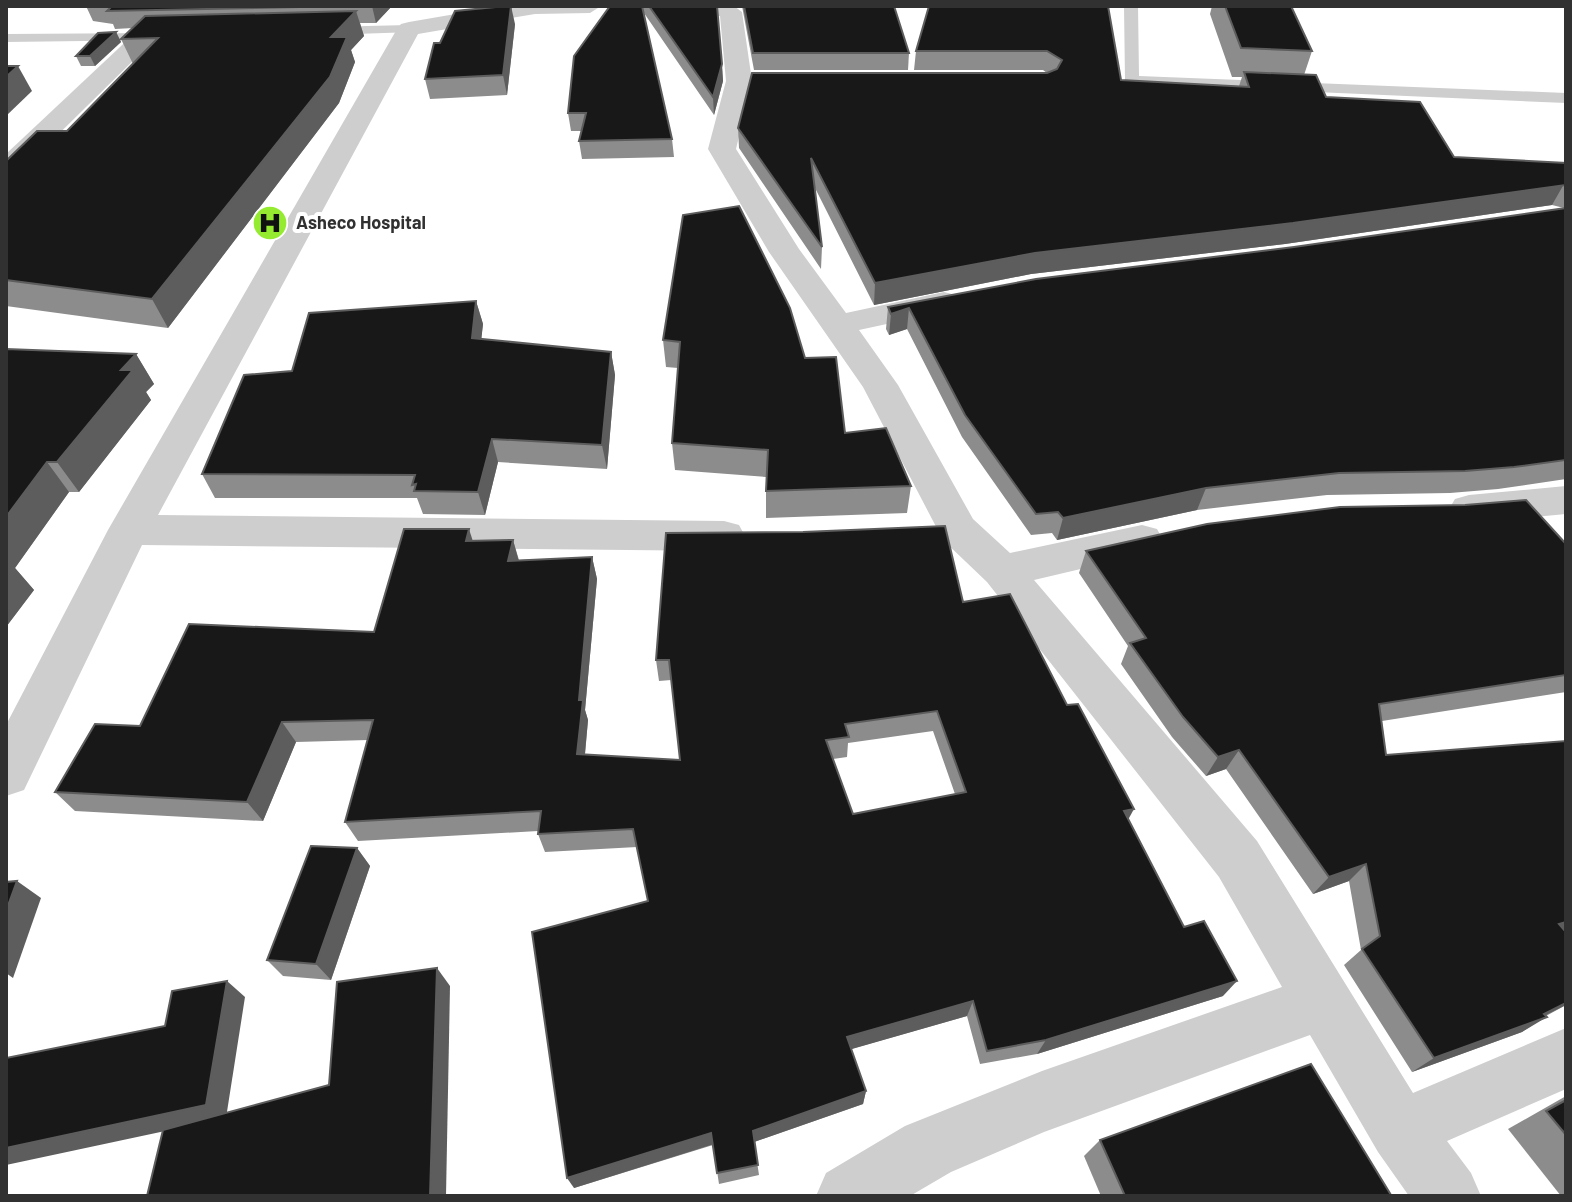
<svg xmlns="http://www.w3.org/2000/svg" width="1572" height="1202" font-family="Barlow,sans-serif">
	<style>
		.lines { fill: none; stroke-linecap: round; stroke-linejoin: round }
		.lane { fill: #cecece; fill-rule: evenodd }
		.street { fill: #cecece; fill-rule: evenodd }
		.wall { fill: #8c8c8c; fill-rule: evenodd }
		.shaded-wall { fill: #5d5d5d }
		.building { fill: #181818; stroke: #5d5d5d; stroke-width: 2; fill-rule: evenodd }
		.labels { text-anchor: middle; stroke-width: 8; stroke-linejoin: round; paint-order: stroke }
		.far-poi-label { font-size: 18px; font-weight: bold; fill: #313131; stroke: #fff; text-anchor: start }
	</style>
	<rect width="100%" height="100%" fill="#fff"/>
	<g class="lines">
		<!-- lane -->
		<g class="lane">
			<path d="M1124 6H1138L1139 76 1566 93V103L1132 84 1125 80Z"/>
			<path d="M409 25 416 29 414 32 325 35 318 31 325 27Z"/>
			<path d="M158 33 163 34V40L6 42V34Z"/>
		</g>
		<!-- street -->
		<g class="street">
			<path d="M502 6H601L590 13 535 14 418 34 158 515 724 521 739 525 745 536 739 547 724 551 142 545 24 790 6 796V725L108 530 397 29 401 24 409 22Z"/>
			<path d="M657 6H734L742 12 752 81 736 149 799 249 846 313 944 292 956 295 961 302 956 309 859 330 898 385 973 519 1010 553 1142 525 1157 529 1163 540 1157 551 1034 580 1257 841 1413 1093 1566 1028V1089L1447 1141 1471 1173 1481 1196H1409L1378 1152 1310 1035 1044 1132 951 1172 910 1196H816L826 1173 905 1126 1042 1071 1282 987 1219 877 987 582 943 540 863 387 769 252 708 149 726 81 720 16 668 13Z"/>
			<path d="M144 30 152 32 156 37 152 42 16 176 6 179V154L136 32Z"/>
			<path d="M1566 486V514L1469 523 1455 519 1449 509 1455 499 1469 495Z"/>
		</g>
	</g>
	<!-- wall -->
	<g class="wall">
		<path d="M86 6H392L376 23H360L364 36 351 50 355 62 339 103 168 328 6 306V161L67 131 133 64 121 39 133 28 115 29 113 24 93 21Z"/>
		<path d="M610 6H717L723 81 714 115 644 13 672 139 674 157 582 159 579 141 581 131H571L568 113Z"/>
		<path d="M742 6H894L909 53 908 70H754Z"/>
		<path d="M929 6 1121 80 1239 86 1242 77H1232L1210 14 1212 6H1291L1312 51 1304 75 1326 97 1454 157 1566 163V479L1498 489 1450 493 1327 495 1197 510 1057 540 1052 533 1031 535 962 437 907 329 889 335 886 329 888 307 1564 208 1552 205 1285 244 1031 274 874 305 814 186 822 247 821 269 739 148 738 128 1047 73 1043 70H914L916 51Z"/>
		<path d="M515 24 507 95 430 99 425 79 440 43Z"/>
		<path d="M116 32 121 42 95 66H81L76 56Z"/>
		<path d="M683 215 805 358 845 433 911 486 907 513 766 518V477L675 470 672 443 678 368 666 367 663 340Z"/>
		<path d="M476 301 483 324 481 339 611 352 615 375 607 469 498 462 485 515 423 514 417 498H215L202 474 292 371Z"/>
		<path d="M6 349 136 354 154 384 146 392 151 400 79 492H69L15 568 34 590 6 627Z"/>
		<path d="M513 540 519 560 592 557 597 579 585 710 588 720 585 755 680 760 671 680 659 681 656 660 963 602 1067 705 1184 927 1223 996 1037 1054 980 1064 967 1016 851 1049 866 1091 863 1104 754 1142 759 1175 719 1184 713 1145 574 1188 648 901 637 847 545 852 538 834V831L358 841 345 822 368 740 296 742 263 821 75 811 55 792 140 726 374 632 473 541ZM933 731 955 794 853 814 833 759 847 757 848 743Z"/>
		<path d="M1566 544V692L1382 721 1386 755 1564 930 1566 1005 1546 1016 1522 1032 1412 1072 1344 965 1361 950 1349 881 1313 894 1226 769 1206 776 1172 737 1121 664 1128 646 1079 573 1086 551Z"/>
		<path d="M357 848 370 866 331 980 283 976 267 960Z"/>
		<path d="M1566 1096V1196H1561L1508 1129Z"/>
		<path d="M1100 1140 1390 1196H1101L1084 1156Z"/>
	</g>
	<!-- shaded-wall -->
	<g class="shaded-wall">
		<path d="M372 6H392L376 23Z"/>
		<path d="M511 6 515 24 507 95 503 75Z"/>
		<path d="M356 11 364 36 351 50 355 62 339 103 168 328 152 299 331 37Z"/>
		<path d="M116 32 121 42 95 66 90 56Z"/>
		<path d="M722 64 723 81 714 115 713 97Z"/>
		<path d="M18 66 32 91 6 116V77Z"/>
		<path d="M1564 184 1552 205 1285 244 1031 274 874 305 875 283 1035 253Z"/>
		<path d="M476 301 483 324 479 361 472 338Z"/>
		<path d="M909 308 907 329 889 335 891 314Z"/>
		<path d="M611 352 615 375 607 469 602 445Z"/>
		<path d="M136 354 154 384 146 392 151 400 79 492 57 462 121 370Z"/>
		<path d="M492 439 498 462 485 515 478 492Z"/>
		<path d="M47 462 69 492 15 568 34 590 6 627V517Z"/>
		<path d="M1206 488 1197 510 1057 540 1063 518Z"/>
		<path d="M469 529 476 551 466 541Z"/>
		<path d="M513 540 519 562 508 561Z"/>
		<path d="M592 557 597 579 585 710 588 720 583 774 577 754 579 700Z"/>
		<path d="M282 722 296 742 263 821 247 802Z"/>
		<path d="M1239 750 1226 769 1206 776 1218 757Z"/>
		<path d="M1134 809 1124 827V811Z"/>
		<path d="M357 848 370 866 331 980 316 964Z"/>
		<path d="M1366 864 1349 881 1313 894 1329 877Z"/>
		<path d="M17 881 41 898 13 978 6 973V911Z"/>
		<path d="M1566 922V929L1535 941 1559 924Z"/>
		<path d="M437 968 450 986 446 1196H430Z"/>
		<path d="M227 981 245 997 226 1118 6 1165V1148Z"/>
		<path d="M1237 981 1223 996 1037 1054 1046 1040Z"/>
		<path d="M973 1001 967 1016 845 1051 847 1037Z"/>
		<path d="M1566 1003V1005L1528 1024 1547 1017 1522 1032 1412 1072 1434 1058 1544 1014Z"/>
		<path d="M866 1091 863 1104 754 1142 753 1131Z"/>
		<path d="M711 1133 714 1144 574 1188 567 1178Z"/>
	</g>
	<!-- building -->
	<g class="building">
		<path d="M103 6H347L107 11 111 7Z"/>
		<path d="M506 6H511L503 75 425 79 434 43H440L455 11Z"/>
		<path d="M610 6H642L672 139 579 141 586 113H568L574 56Z"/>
		<path d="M649 6H717L722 64 713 97Z"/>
		<path d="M744 6H894L909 53H753Z"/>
		<path d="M929 6H1108L1121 80 1249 87 1244 72 1316 75 1326 97 1420 102 1454 157 1566 163V185L1293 223 1035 253 875 283 811 158 822 247 738 128 752 73H1047L1057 69 1062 60 1047 51H916Z"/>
		<path d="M1225 6H1291L1312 51 1241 48Z"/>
		<path d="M356 11 331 37H347L330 77 152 299 6 280V161L37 131H67L158 38 121 39 145 16Z"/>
		<path d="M116 32 90 56H76L98 33Z"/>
		<path d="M6 66H18L6 77Z"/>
		<path d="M739 206 790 308 805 358 836 357 845 433 886 428 911 486 766 491 768 450 672 443 680 342 663 340 683 215Z"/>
		<path d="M1566 208V460L1514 467 1465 471 1339 473 1206 488 1063 518 1058 512 1036 514 965 415 909 308 891 314 888 307 1036 279 1294 247Z"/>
		<path d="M476 301 472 338 611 352 602 445 492 439 478 492 414 491 416 484 412 485 415 475 202 474 244 375 292 371 309 313Z"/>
		<path d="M6 349 136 354 121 370H133L57 462H47L6 517Z"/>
		<path d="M1526 500 1566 544V675L1379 704 1386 755 1566 741V922L1559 924 1566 932V1003L1544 1014 1547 1017 1434 1058 1362 949 1380 936 1366 864 1329 877 1239 750 1218 757 1183 717 1130 643 1146 638 1086 551 1207 524 1340 507 1465 505Z"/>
		<path d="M945 526 963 602 1010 594 1067 705 1078 704 1134 809 1124 811 1184 927 1204 921 1237 981 1046 1040 987 1051 973 1001 847 1037 866 1091 753 1131 758 1165 717 1173 711 1133 567 1178 532 932 648 901 633 829 538 834 541 811 345 822 373 720 282 722 247 802 55 792 95 724 140 726 189 624 374 632 404 529H469L466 541 513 540 508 561 592 557 579 700H583L577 754 680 760 669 660H656L666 533 803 532ZM937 711 966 792 853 814 826 740 849 737 845 724Z"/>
		<path d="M311 846 357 848 316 964 267 960Z"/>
		<path d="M17 881 6 911V882Z"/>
		<path d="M437 968 430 1196H147L163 1130 329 1085 337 982Z"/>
		<path d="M227 981 206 1105 6 1148V1058L165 1026 172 991Z"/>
		<path d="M1311 1064 1391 1195 1125 1196 1100 1140Z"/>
		<path d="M1566 1100V1135L1546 1111Z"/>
	</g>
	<!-- icons -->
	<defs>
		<symbol id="hospital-disc" viewBox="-11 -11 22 22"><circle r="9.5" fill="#95eb30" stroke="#fff"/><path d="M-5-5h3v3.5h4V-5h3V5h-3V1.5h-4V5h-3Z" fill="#111"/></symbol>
	</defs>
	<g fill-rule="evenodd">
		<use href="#hospital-disc" x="250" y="203" width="40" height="40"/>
	</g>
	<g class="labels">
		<!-- far-poi labels -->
		<g class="far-poi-label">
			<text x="296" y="229">Asheco Hospital</text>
		</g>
	</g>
	<!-- border -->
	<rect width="1572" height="1202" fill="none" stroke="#313131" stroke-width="16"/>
</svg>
